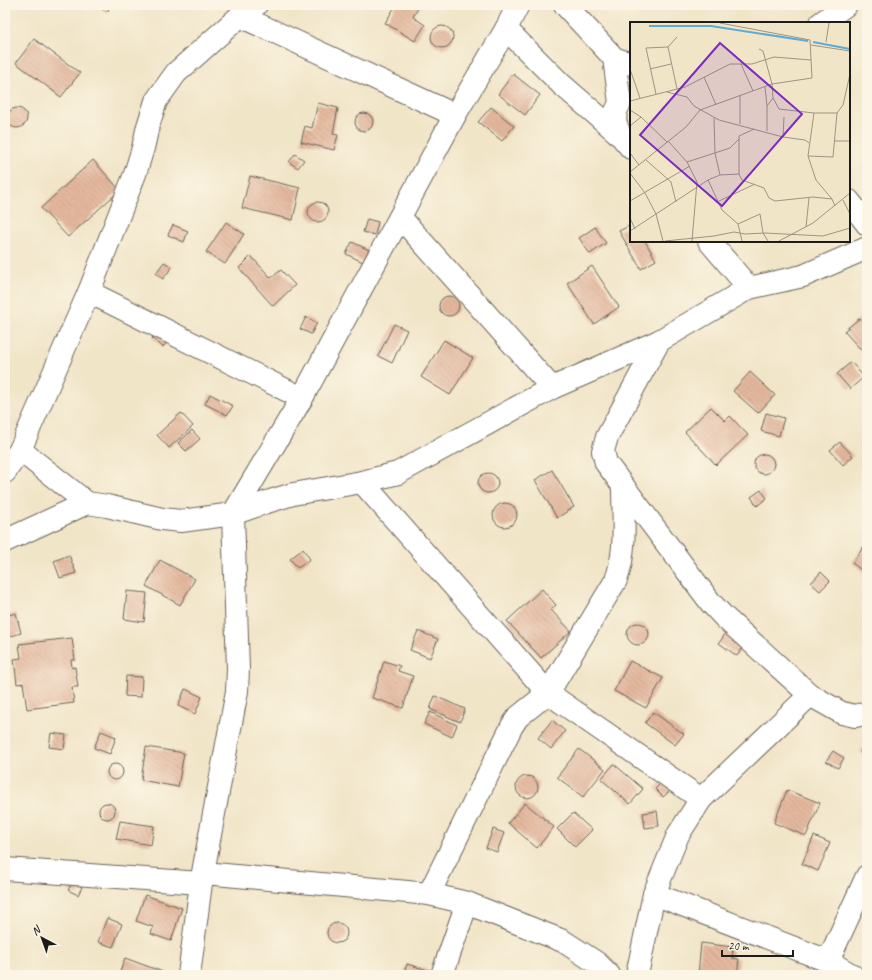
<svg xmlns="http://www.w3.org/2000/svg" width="872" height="980" font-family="Caveat,sans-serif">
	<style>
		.building { fill: url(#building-back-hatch) }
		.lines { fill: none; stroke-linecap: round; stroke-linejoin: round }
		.minor-casing { stroke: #676258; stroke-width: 24 }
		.minor { stroke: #fff; stroke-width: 22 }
		.inset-river { fill: none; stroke: #5dabd7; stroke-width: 2 }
		.inset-road { fill: none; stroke: #9c9583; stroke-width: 1 }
		.view { fill: #7b2cbf; fill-opacity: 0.15; stroke: #7b2cbf; stroke-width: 2 }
		.inset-edge { fill: none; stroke: #1c1c1c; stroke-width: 2 }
	</style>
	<defs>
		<pattern id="building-back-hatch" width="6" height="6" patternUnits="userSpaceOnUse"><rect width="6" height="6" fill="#e4b89d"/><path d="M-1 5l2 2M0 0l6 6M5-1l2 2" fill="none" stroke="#c39e87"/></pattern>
	</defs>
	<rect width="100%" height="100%" fill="#fcf5e5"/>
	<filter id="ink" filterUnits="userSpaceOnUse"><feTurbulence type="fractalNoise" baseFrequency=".025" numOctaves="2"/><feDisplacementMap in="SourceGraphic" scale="8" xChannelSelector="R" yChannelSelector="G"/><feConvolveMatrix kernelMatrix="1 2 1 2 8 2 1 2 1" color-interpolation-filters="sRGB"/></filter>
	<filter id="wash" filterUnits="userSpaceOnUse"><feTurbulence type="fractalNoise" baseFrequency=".012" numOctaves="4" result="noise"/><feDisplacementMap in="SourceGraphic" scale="16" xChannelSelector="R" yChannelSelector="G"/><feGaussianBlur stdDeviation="0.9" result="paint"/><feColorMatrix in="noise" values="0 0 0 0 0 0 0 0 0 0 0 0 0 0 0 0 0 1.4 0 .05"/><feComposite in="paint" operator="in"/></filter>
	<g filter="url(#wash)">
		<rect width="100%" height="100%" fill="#f1e5c8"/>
		<g id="blocks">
			<!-- building -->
			<g class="building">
				<path d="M96 5H111L107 12Z"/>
				<path d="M396 5H420L413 17 425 25 415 41 385 23Z"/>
				<circle cx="442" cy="37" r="11"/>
				<path d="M34 39 80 73 61 97 16 63Z"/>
				<path d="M513 74 540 95 525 115 498 94Z"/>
				<path d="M318 103 338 108 333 134 338 135 334 150 301 142 305 126 312 128Z"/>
				<path d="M491 107 514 126 502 141 478 122Z"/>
				<circle cx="17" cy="118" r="10"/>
				<circle cx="364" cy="122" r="9"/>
				<path d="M295 154 304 160 298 168 289 162Z"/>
				<path d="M93 160 120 190 68 237 41 208Z"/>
				<path d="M250 176 300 188 293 220 242 208Z"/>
				<circle cx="318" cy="212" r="10"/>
				<path d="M367 219 378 222 375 235 363 232Z"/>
				<path d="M226 222 244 234 225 264 206 252Z"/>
				<path d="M173 225 188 231 184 242 168 235Z"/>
				<path d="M631 225V241H645L656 260 641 269 619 231Z"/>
				<path d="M595 227 606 243 590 254 579 238Z"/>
				<path d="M352 242 369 250 363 262 346 254Z"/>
				<path d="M251 256 271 278 281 270 295 285 273 306 239 268Z"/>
				<path d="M164 262 172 267 163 279 156 273Z"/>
				<path d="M592 266 619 307 594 324 567 283Z"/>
				<circle cx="449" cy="306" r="10"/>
				<path d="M306 317 317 323 311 334 300 329Z"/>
				<path d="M860 318 867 326V345L861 350 844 331Z"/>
				<path d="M394 324 407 330 392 363 378 356Z"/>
				<path d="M158 330 170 339 163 347 152 338Z"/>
				<path d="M444 340 473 358 450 395 421 377Z"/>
				<path d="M851 362 864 377 850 389 837 374Z"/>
				<path d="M750 372 775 395 758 413 733 391Z"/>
				<path d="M210 394 233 406 227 415 205 404Z"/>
				<path d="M711 407 725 421 730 416 748 435 716 465 685 432Z"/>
				<path d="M181 413 193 426 169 448 157 435Z"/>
				<path d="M766 413 784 418 779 436 761 431Z"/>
				<path d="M192 430 200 439 186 451 178 443Z"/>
				<path d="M840 442 853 456 843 465 830 450Z"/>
				<circle cx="764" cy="464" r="10"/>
				<path d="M552 470 574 507 557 518 535 480Z"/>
				<circle cx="488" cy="483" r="10"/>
				<path d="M761 490 767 498 757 506 751 497Z"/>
				<circle cx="505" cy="515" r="12"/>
				<path d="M867 542V574L852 563Z"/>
				<path d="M303 549 310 559 298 568 290 559Z"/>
				<path d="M69 555 76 573 60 578 54 561Z"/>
				<path d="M160 560 195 579 180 605 146 586Z"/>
				<path d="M821 572 830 581 820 591 811 583Z"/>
				<path d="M542 589 556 605 551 610 571 631 541 658 507 621Z"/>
				<path d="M127 591 147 593 144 622 124 619Z"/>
				<path d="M16 613 21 633 5 638V616Z"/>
				<circle cx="638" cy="634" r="11"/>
				<path d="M728 630 746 643 737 656 719 643Z"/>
				<path d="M418 631 438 639 430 658 410 650Z"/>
				<path d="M72 638 75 660H71L72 668 75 667 78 687H72L74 703 27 709 23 683 17 684 14 659 21 658 19 644Z"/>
				<path d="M384 661 400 666 398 671 413 676 403 708 372 698Z"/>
				<path d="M630 661 663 678 646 708 614 691Z"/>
				<path d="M126 676 142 677 141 697 125 696Z"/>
				<path d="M185 689 202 697 195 714 178 706Z"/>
				<path d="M435 696 465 709 460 722 430 709Z"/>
				<path d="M430 712 457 725 452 737 424 724Z"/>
				<path d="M653 712 684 734 675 745 645 723Z"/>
				<path d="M552 720 565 731 551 749 538 738Z"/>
				<path d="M101 731 116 737 110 754 94 748Z"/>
				<path d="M51 733 66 735 64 749 49 747Z"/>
				<path d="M867 742V757L860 752Z"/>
				<path d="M146 747 184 753 178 787 141 780Z"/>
				<path d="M579 749 605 769 583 797 557 777Z"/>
				<path d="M833 751 844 758 838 768 826 761Z"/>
				<circle cx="115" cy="772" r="8"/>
				<path d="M614 764 643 789 630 804 601 779Z"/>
				<circle cx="527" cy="787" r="11"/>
				<path d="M662 782 671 790 663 797 655 789Z"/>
				<path d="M787 790 820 803 806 836 774 823Z"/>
				<circle cx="107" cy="811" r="8"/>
				<path d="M525 803 554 827 537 848 508 823Z"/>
				<path d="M657 811 659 826 645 828 643 813Z"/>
				<path d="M573 813 592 830 575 847 557 829Z"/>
				<path d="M120 821 154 826 151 845 116 839Z"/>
				<path d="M493 829 504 833 497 852 486 848Z"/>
				<path d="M814 836 830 843 818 871 802 864Z"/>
				<path d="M73 882 82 887 78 895 68 890Z"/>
				<path d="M145 895 182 908 171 941 151 934 153 927 136 921Z"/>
				<path d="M107 918 122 924 113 947 98 942Z"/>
				<circle cx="337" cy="933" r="10"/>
				<path d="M701 943 733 947 732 958 739 959 737 975H698Z"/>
				<path d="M125 958 163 972 162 975H119Z"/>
				<path d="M407 964 431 971 430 975H403Z"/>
				<path d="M83 972 88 973 90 975H75Z"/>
			</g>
		</g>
	</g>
	<g filter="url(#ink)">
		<use href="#blocks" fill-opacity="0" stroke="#676258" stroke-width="1"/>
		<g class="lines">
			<defs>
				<g id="minor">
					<path d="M565 5 614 58 631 64"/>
					<path d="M240 16 455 115"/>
					<path d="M821 23 846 5"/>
					<path d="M506 29 561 84 620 135"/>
					<path d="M614 58 620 103 616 111 615 121 620 135 631 148"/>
					<path d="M849 201 867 224"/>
					<path d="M400 217 552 388"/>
					<path d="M709 241 749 288"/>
					<path d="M89 292 302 398"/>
					<path d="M659 341 607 437 603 451 606 463 711 603 724 617 810 695"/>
					<path d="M20 450 87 503"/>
					<path d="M5 472 20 450 89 292 135 174 143 148 148 126 156 101 176 73 240 16 256 5"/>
					<path d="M362 482 548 693 701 799"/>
					<path d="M5 541 87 503 107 506 162 519 181 521 233 514 267 502 293 494 362 482 398 473 552 388 659 341 749 288 803 276 867 248"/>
					<path d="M5 869 201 883"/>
					<path d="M204 873 429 894 467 903 563 941 597 963 609 975"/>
					<path d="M429 894 512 726 518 717 548 693 616 580C627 551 623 517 623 486"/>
					<path d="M654 894 828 961 852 975"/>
					<path d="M828 961 867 876"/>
					<path d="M189 975 201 883 237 691 238 669 233 514 302 398 455 115 506 29 518 5"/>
					<path d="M442 975 467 903"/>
					<path d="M637 975 654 894 678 835 701 799 810 695 842 713 855 716 867 713"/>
				</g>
			</defs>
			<!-- minor casing -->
			<use href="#minor" class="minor-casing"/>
			<!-- minor -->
			<use href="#minor" class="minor"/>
		</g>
	</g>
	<!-- overview -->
	<g transform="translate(630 22)">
		<rect width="220" height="220" fill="#f1e5c8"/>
		<path class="inset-river" d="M19 4H81L178 19M183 20 220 27"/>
		<path class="inset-road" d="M47 15 38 25 47 67M196 20 199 1M181 23 220 29M129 27 133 29 142 62 143 76 149 87 184 91M111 42 123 69M0 47 10 76M20 47 41 42M74 55 86 83M135 65 137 84M37 70 57 75 64 84 89 98 153 115 175 118 179 121M26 72 16 26 38 25M110 74V102M0 79 55 65 100 42H122L144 35 181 38M0 88 11 95 37 120M84 96 85 131 90 153M0 104 11 95M137 109V84L143 76M153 115 154 95M38 119 57 140 67 160 62 219M204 119H220M0 131 9 143M178 134 203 135 207 91 213 83 220 52M16 138 41 160 46 180M57 140 100 126 109 117M0 150 56 105 70 88 142 62 182 56 180 18 90 1M0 151 15 171 26 192 33 219M109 152V114L124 107M78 158 92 188 108 202 112 219M213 178 220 192M0 179 60 144M89 179 125 162M205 184 202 177 186 158 178 134 184 91H207M0 196 5 207M108 202 130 192 133 211 138 219M176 205 179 176M0 209 78 158 90 153 109 152 112 158 134 166 139 176 145 179 183 175 202 177M35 219 84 214 104 210 115 212 135 211 193 214 220 206M149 219 183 201 220 171"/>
		<path class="view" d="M90 21 172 92 92 184 10 113Z"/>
		<rect width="220" height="220" class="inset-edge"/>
	</g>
	<!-- margin -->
	<rect width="872" height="980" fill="none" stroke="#fcf5e5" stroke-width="20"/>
	<!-- north arrow -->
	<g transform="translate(42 938) rotate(319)" stroke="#fcf5e5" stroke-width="3" paint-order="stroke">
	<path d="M0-3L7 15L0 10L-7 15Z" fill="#1c1c1c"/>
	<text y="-6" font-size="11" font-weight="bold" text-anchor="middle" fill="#1c1c1c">N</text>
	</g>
	<!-- scale -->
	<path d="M722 950v6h71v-6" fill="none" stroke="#1c1c1c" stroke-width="2"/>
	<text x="728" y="950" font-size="12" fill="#1c1c1c" stroke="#fcf5e5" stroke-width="3" paint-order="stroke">20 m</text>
</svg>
